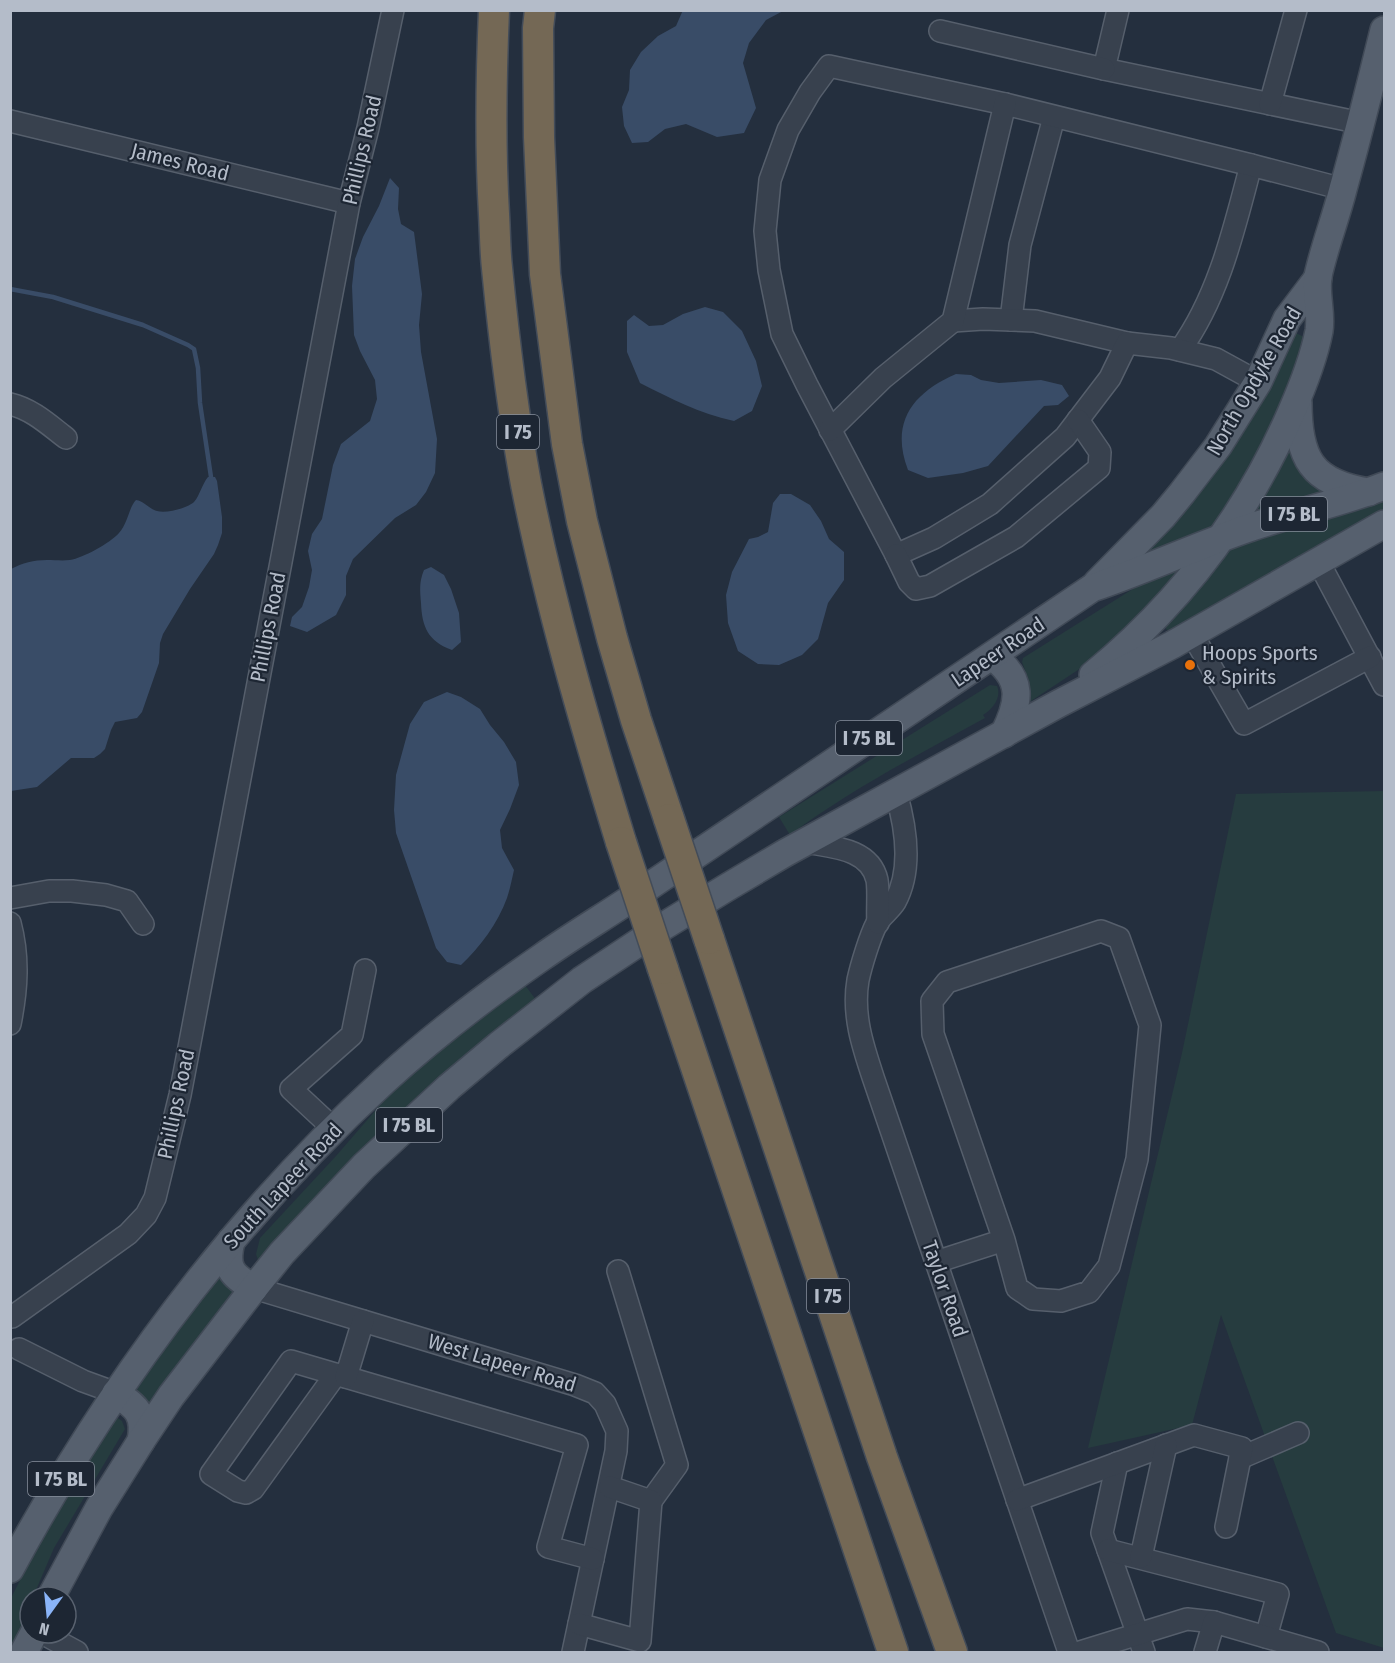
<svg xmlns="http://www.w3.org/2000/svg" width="1395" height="1663" font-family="'Fira Sans Condensed',sans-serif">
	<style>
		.green { fill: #263c3f }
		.water { fill: #394c67 }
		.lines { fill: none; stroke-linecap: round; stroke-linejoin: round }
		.stream { stroke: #394c67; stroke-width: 4.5 }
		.minor-casing { stroke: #565f6c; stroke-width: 24 }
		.major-casing { stroke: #414a57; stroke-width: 30 }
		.highway-casing { stroke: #434c59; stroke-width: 33 }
		.minor { stroke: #38414e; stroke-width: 21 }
		.major { stroke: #56606e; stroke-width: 27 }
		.highway { stroke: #746855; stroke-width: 30 }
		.highway-bridge-casing { stroke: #434c59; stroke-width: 33; stroke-linecap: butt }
		.highway-bridge { stroke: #746855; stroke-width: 30 }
		.food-dot { fill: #e8710a; stroke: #1d2633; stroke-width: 2 }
		.labels { text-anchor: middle; stroke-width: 4.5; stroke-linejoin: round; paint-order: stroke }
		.shield { fill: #1d2633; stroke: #878f9c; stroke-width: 1.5 }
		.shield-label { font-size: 20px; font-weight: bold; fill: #b4bcc9 }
		.street-label { font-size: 21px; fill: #b4bcc9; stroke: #1d2633 }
		.poi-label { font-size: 21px; fill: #b4bcc9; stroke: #1d2633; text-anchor: start }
	</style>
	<rect width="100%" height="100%" fill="#242f3e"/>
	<!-- green -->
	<g class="green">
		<path d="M1294 332 1306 338 1277 420 1217 528 1151 557 1145 549Z"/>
		<path d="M1291 435 1335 491 1248 519Z"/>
		<path d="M1384 496V515L1171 632 1166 629 1165 624 1230 544Z"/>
		<path d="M1185 563 1164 596 1084 666 1031 701 1028 700 1029 681 1022 662 1023 658 1136 587Z"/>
		<path d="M990 685 997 686C1002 697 993 709 983 715L985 718C918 755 851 789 790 835L779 817Z"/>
		<path d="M1384 791V1648L1336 1633 1221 1315 1192 1425 1088 1448 1182 1053 1236 794Z"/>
		<path d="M525 985 536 1000 259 1263 256 1254 260 1238 336 1156 387 1097 427 1061Z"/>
		<path d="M221 1273 237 1289 178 1365 151 1404H147L134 1388 157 1355Z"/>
		<path d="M115 1416 122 1421 125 1429 54 1548 33 1597H30V1604L11 1652V1598L43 1535Z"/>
	</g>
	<!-- water -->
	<g class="water">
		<path d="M683 10 783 11 766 20 749 43 743 63 756 108 744 133 717 137 686 124 665 129 648 142 632 143 624 126 622 107 629 90 630 70 641 52 658 36 676 26Z"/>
		<path d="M390 178 399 188 398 209 401 224 414 232 422 294 419 325 421 352 437 439 435 473 426 492 416 505 395 518 353 559 346 576V595L336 615 307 632 290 626 292 617 302 607 309 587 312 570 308 551 312 534 322 519 333 465 341 444 370 421 377 399 375 380 360 351 354 335 352 286 355 259 363 237 379 206Z"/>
		<path d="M705 307 723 312 742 331 756 361 762 386 752 411 734 421C698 413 672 399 640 383L627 352V321L634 315 649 326 663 325 683 314Z"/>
		<path d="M956 374 971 375 981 380 999 383 1041 380 1062 385 1069 396 1058 405 1044 406 988 466 963 473 928 478 908 470C890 423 912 393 956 374Z"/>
		<path d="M208 477H215L217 481 222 517V533L218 545 214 554 190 589 163 634 160 643 159 663 142 712 137 718 115 722 111 730 105 749 100 754 94 758H71L37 787 11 791V569C22 563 34 560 47 560 55 560 62 561 70 560 83 558 110 543 119 533 128 523 129 507 136 500 144 501 149 509 157 511 166 514 187 508 194 502 200 495 202 484 208 477Z"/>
		<path d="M780 494H791L810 505 821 521 829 539 844 552V580L828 603 818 639 802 655 779 665 758 664 738 651 728 623 726 595 732 572 749 539 758 537 768 532 773 503Z"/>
		<path d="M431 567 444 575 451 589 459 613 461 642 452 650C428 641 422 627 421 603 420 590 419 582 424 570Z"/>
		<path d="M447 692 461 697 480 709 490 725 504 742 516 762 519 785 510 809 500 830 502 848 514 870C512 879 510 889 507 898 498 923 480 947 461 965L447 962 436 948 396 833 394 810 396 775 410 724 424 702Z"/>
	</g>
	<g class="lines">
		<!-- stream -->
		<path class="stream" d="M10 289 53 297 143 325 188 345 194 349 198 368 200 403 211 477"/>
		<defs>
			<g id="minor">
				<path d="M1118 10 1104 69 1361 123"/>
				<path d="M940 31 1104 69"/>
				<path d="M1270 104 1296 10"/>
				<path d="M10 121 349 203"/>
				<path d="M1011 320 1020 245 1054 117"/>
				<path d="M953 321 983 319 1035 321 1127 343"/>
				<path d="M1180 350C1219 296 1234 229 1251 165"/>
				<path d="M1258 382 1216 359 1171 348 1127 343 1110 378 1065 437 990 504 934 538 896 555 807 385 782 334 769 270 765 231 770 180 788 130 810 92 829 66 1005 104 1251 165 1343 189"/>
				<path d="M10 404C32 409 49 425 66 438"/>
				<path d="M830 430 883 378 953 321 1005 104"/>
				<path d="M896 555 909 582 916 589 930 586 1016 537 1099 468 1100 452 1078 420"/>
				<path d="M1318 561 1384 685"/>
				<path d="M1192 634 1244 724 1370 657"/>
				<path d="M896 793C906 827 913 869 895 902 890 910 882 915 877 923 870 936 861 966 858 980 852 1015 863 1047 874 1080L1069 1652"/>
				<path d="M805 842C831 847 870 848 877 880 879 890 877 911 878 923"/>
				<path d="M10 898 49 891H72L106 895 127 901 143 924"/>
				<path d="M10 923C19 957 17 989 10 1024"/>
				<path d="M334 1129 291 1089 352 1035 365 970"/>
				<path d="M936 1262 1004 1240 933 1034 932 1001 947 982 1101 931 1119 938 1150 1025 1137 1159 1109 1266 1089 1292 1061 1301 1033 1299 1017 1288 1004 1240"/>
				<path d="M618 1271 677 1465 651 1501"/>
				<path d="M254 1288 575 1385 595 1393 605 1404 617 1431 616 1451 573 1652"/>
				<path d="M12 1317 128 1234 146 1215 155 1198 180 1095 349 203 368 128 393 10"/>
				<path d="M19 1349 83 1381 116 1393"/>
				<path d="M336 1374 253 1489 246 1493 238 1491 211 1474 291 1361 577 1445 548 1547 593 1559"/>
				<path d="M346 1377 363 1321"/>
				<path d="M1240 1458 1298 1433"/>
				<path d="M1117 1463 1102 1533 1144 1652"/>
				<path d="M1017 1500 1194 1435 1242 1448 1226 1527"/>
				<path d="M1108 1550 1278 1594 1266 1637"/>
				<path d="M1141 1557 1166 1445"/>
				<path d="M579 1624 640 1641 651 1501 610 1487"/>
				<path d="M42 1633 77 1652"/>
				<path d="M1080 1652 1187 1619 1214 1622"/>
				<path d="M1205 1652 1214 1622 1318 1652"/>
			</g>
			<g id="major">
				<path d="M1298 402C1298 458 1311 483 1369 492"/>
				<path d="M1097 583 1163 516 1182 493 1218 446 1258 382 1287 319 1318 278"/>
				<path d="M992 656C1024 679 1020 702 1004 734"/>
				<path d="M1093 675C1179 604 1247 515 1291 413 1302 388 1314 357 1319 331 1322 313 1315 294 1318 276 1324 248 1336 217 1343 189 1358 136 1371 83 1384 30"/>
				<path d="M231 1241C225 1267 230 1275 254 1288"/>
				<path d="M116 1393C137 1407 146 1415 141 1441"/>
				<path d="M10 1569C109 1386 230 1222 384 1081 433 1036 487 995 542 957 579 931 617 909 654 883 800 784 946 687 1092 588 1146 570 1198 545 1252 527 1296 512 1341 503 1384 486"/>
				<path d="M51 1597 99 1508 141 1441 171 1396 254 1288 282 1253 364 1166 449 1087 499 1045 582 980 659 929 726 888 785 853 1058 704 1172 645 1384 524"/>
				<path d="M24 1652 34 1633"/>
			</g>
			<g id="highway">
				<path d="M494 10C491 78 490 146 494 214 495 232 495 250 497 268 504 340 513 413 526 484 550 605 585 724 621 842"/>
				<path d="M540 10 538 28 539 137 545 274 567 444 582 521 612 638 636 720 669 819"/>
				<path d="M709 939 882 1457 952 1652"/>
				<path d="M663 969 893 1652"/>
			</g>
		</defs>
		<!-- minor casing -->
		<use href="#minor" class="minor-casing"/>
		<!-- major casing -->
		<use href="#major" class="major-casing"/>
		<!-- highway casing -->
		<use href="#highway" class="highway-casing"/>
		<!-- minor -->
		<use href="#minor" class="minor"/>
		<!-- major -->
		<use href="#major" class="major"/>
		<!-- highway -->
		<use href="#highway" class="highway"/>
		<defs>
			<g id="highway-bridge">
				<path d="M669 819 709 939"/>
				<path d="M621 842 663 969"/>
			</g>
		</defs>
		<!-- highway-bridge casing -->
		<use href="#highway-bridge" class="highway-bridge-casing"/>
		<!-- highway-bridge -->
		<use href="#highway-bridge" class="highway-bridge"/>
	</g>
	<!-- markers -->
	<circle class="food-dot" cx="1190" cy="665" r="6"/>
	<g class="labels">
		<!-- shield labels -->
		<g class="shield">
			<rect x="497" y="415" width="42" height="34" rx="4.5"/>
			<rect x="1261" y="497" width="66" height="34" rx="4.5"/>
			<rect x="836" y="721" width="66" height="34" rx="4.5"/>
			<rect x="376" y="1108" width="66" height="34" rx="4.5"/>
			<rect x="807" y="1279" width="42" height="34" rx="4.5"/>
			<rect x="28" y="1462" width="66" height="34" rx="4.5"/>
		</g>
		<g class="shield-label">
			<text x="518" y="439">I 75</text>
			<text x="1294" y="521">I 75 BL</text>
			<text x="869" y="745">I 75 BL</text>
			<text x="409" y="1132">I 75 BL</text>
			<text x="828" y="1303">I 75</text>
			<text x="61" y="1486">I 75 BL</text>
		</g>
		<!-- street labels -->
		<g class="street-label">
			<text transform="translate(362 150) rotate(-77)" y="7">Phillips Road</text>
			<text transform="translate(180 162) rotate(14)" y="7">James Road</text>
			<text transform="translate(1254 381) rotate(-60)" y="7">North Opdyke Road</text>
			<text transform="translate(268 627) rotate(-79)" y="7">Phillips Road</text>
			<text transform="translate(998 652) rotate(-34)" y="7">Lapeer Road</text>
			<text transform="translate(176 1104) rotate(-78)" y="7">Phillips Road</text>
			<text transform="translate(283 1186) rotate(-47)" y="7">South Lapeer Road</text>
			<text transform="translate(945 1289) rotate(71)" y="7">Taylor Road</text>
			<text transform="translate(502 1363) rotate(17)" y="7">West Lapeer Road</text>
		</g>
		<!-- poi labels -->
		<g class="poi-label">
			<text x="1202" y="660">Hoops Sports<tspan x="1202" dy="24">&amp; Spirits</tspan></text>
		</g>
	</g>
	<!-- border -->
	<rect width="1395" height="1663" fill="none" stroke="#b4bcc9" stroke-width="24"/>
	<!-- north arrow -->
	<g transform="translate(48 1615) rotate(195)"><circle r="28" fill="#1d2633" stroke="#59626f" stroke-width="1.5"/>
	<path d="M0-4.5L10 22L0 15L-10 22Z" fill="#8ab4f8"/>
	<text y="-9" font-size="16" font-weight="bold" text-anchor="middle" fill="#b4bcc9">N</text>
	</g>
</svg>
